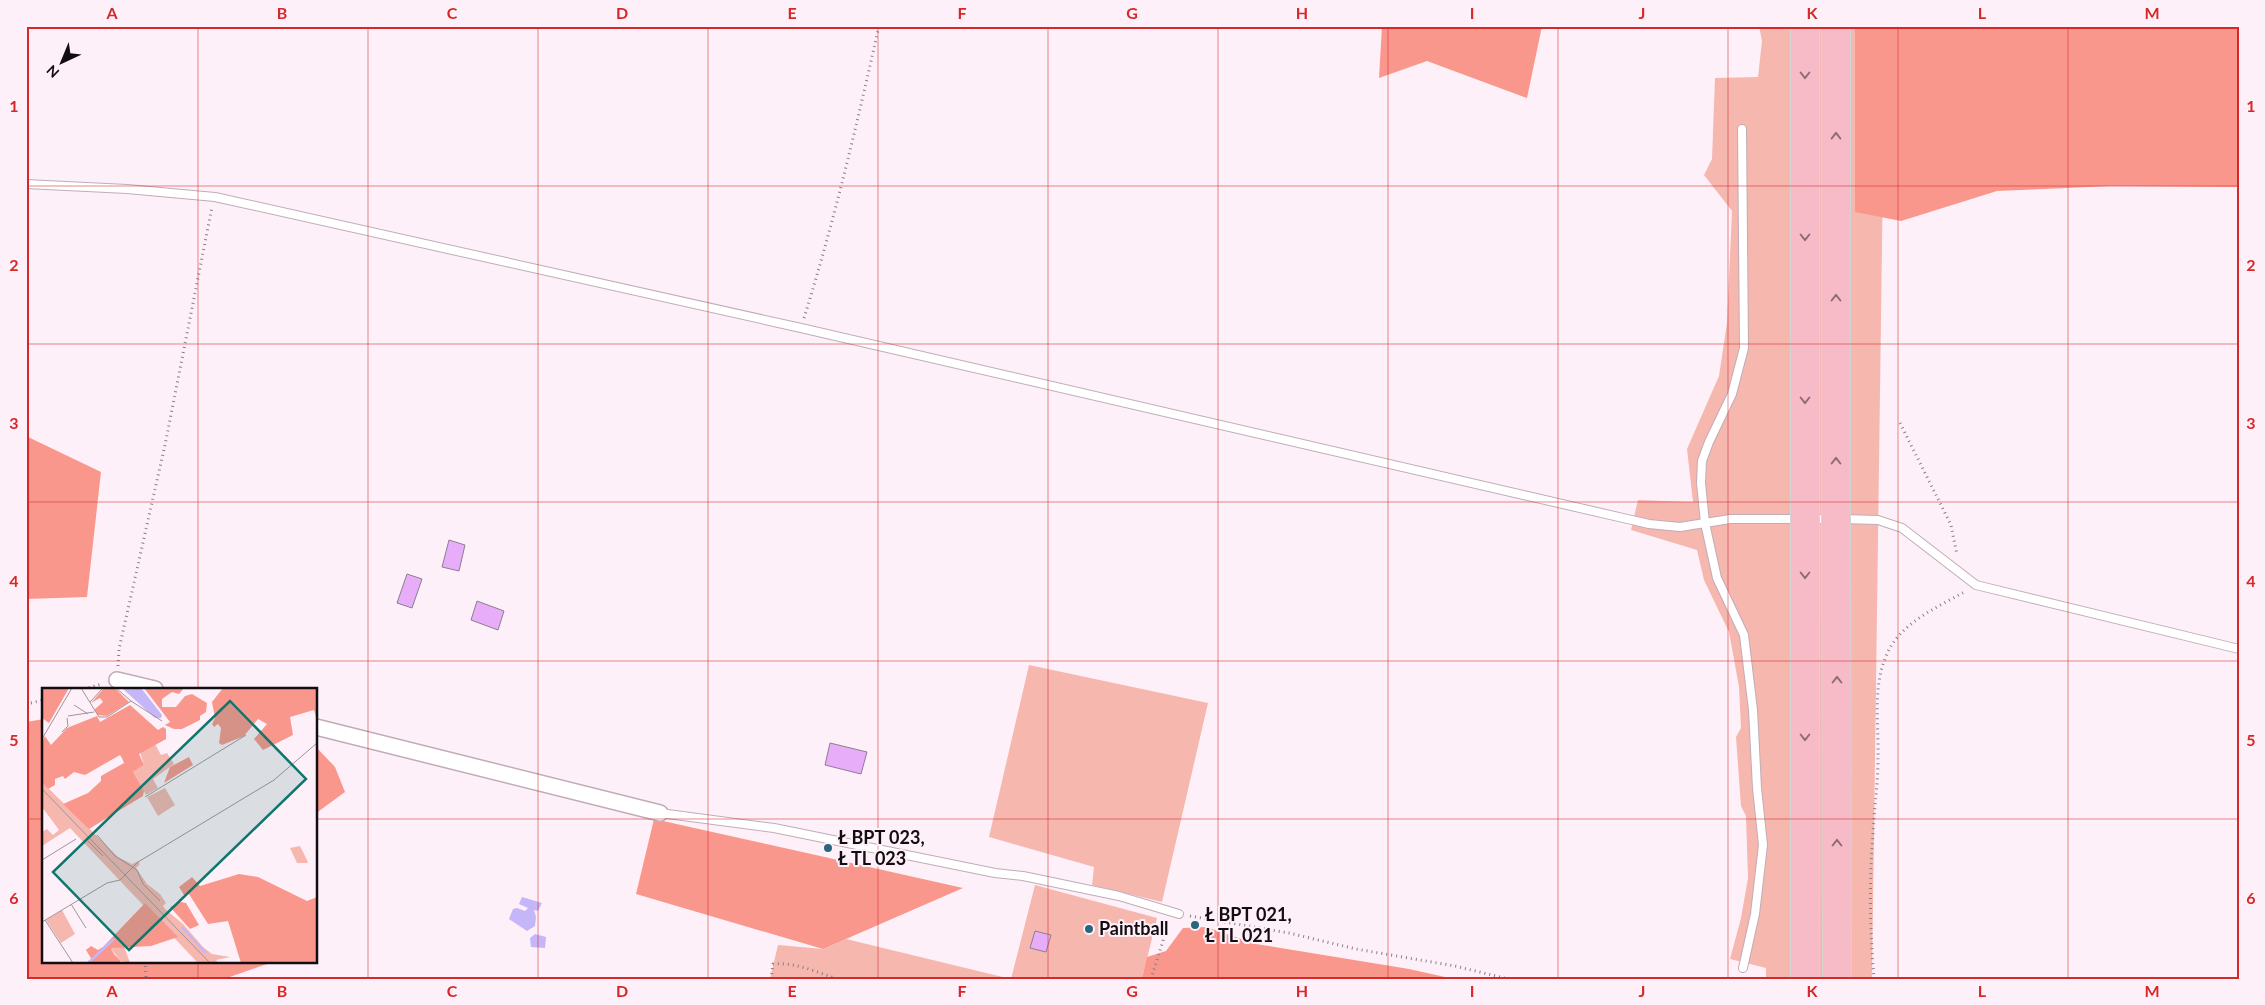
<svg xmlns="http://www.w3.org/2000/svg" width="2265" height="1005" font-family="Lato,sans-serif">
	<style>
		.green { fill: #f6b7af }
		.forest { fill: #fa978c }
		.water { fill: #c5b5f9 }
		.building { fill: #e8adf9; stroke: #8c7e90 }
		.lines { fill: none; stroke-linecap: round; stroke-linejoin: round }
		.service-casing { stroke: #c1acb8; stroke-width: 10 }
		.minor-casing { stroke: #c1acb8; stroke-width: 18 }
		.motorway-casing { stroke: #d5d3d4; stroke-width: 30 }
		.path { stroke: #8a7f86; stroke-width: 3; stroke-dasharray: 1 4; stroke-linecap: butt }
		.service { stroke: #fff; stroke-width: 8 }
		.minor { stroke: #fff; stroke-width: 15 }
		.motorway { stroke: #f7bbc8; stroke-width: 28 }
		.motorway-bridge-casing { stroke: #d5d3d4; stroke-width: 30; stroke-linecap: butt }
		.motorway-bridge { stroke: #f7bbc8; stroke-width: 28 }
		.oneway { stroke: #906c76 }
		.grid { fill: none; stroke: #d62828; stroke-width: 1; stroke-opacity: 0.55 }
		.poi-dot { fill: #2a667d; stroke: #fef0f8; stroke-width: 2 }
		.labels { text-anchor: middle; stroke-width: 4; stroke-linejoin: round; paint-order: stroke }
		.poi-label { font-size: 18px; font-weight: bold; fill: #130c11; stroke: #fef0f8; text-anchor: start }
		.inset-river { fill: none; stroke: #c5b5f9; stroke-width: 2.5 }
		.inset-road { fill: none; stroke: #a0959c; stroke-width: 1 }
		.view { fill: #0f766e; fill-opacity: 0.15; stroke: #0f766e; stroke-width: 2.5 }
		.inset-edge { fill: none; stroke: #130c11; stroke-width: 2.5 }
		.neatline { fill: none; stroke: #d62828; stroke-width: 2 }
		.grid-label { font-size: 16px; text-anchor: middle; font-weight: bold; fill: #d62828 }
	</style>
	<rect width="100%" height="100%" fill="#fef0f8"/>
	<!-- green -->
	<g class="green">
		<path d="M1759 26H1885L1872 979H1766V968L1730 959 1741 918 1748 878 1746 816 1741 806 1736 737 1741 728 1739 687 1729 632 1704 580 1697 550 1631 530 1638 500 1693 502 1687 449 1719 376 1727 323 1732 211 1704 175 1712 159 1715 78 1758 77 1762 41Z"/>
		<path d="M1029 665 1208 703 1162 902 1092 885 1094 867 989 837Z"/>
		<path d="M1035 885 1157 918 1142 979H770L778 945 823 949 846 939 1011 979Z"/>
	</g>
	<!-- forest -->
	<g class="forest">
		<path d="M1382 26H1542L1527 98 1427 61 1379 78Z"/>
		<path d="M1855 26H2239V187L2111 186 1997 191 1901 221 1855 212Z"/>
		<path d="M26 436 101 472 87 597 26 599Z"/>
		<path d="M44 719V961H271L270 963 224 979H26V722Z"/>
		<path d="M316 747 335 767 345 792 319 811 316 817Z"/>
		<path d="M654 819 963 888 823 949 636 894Z"/>
		<path d="M1206 927 1256 944 1409 969 1454 979H1142L1147 957 1166 951 1183 928Z"/>
	</g>
	<!-- water -->
	<g class="water">
		<path d="M522 897 542 903 538 911 534 910 536 917 535 926 527 931 509 919 513 909 517 908 525 911 528 908 519 904Z"/>
		<path d="M535 934 546 937 545 948 531 947 530 938Z"/>
	</g>
	<!-- building -->
	<g class="building">
		<path d="M449 540 465 545 459 571 442 567Z"/>
		<path d="M407 574 422 579 412 608 397 603Z"/>
		<path d="M477 601 504 611 498 630 471 620Z"/>
		<path d="M830 743 867 752 861 774 825 765Z"/>
		<path d="M1035 931 1051 935 1046 952 1030 948Z"/>
	</g>
	<g class="lines">
		<defs>
			<g id="service">
				<path d="M1742 129 1744 348 1732 394 1709 442 1702 461 1701 483 1705 523 1717 578 1744 635 1753 710 1757 788 1763 845 1755 914 1743 968"/>
				<path d="M26 184 127 189 215 197 801 328 1649 524 1680 527 1730 519H1830"/>
				<path d="M1842 519 1878 520 1902 528 1976 585 2239 649"/>
				<path d="M660 813 774 828 995 873 1023 876 1119 896 1179 914"/>
			</g>
			<g id="minor">
				<path d="M117 680 155 689"/>
				<path d="M316 727 660 813"/>
			</g>
			<g id="motorway">
				<path d="M1805 26V509"/>
				<path d="M1836 26V509"/>
				<path d="M1836 526 1837 979"/>
				<path d="M1805 979V526"/>
			</g>
		</defs>
		<!-- service casing -->
		<use href="#service" class="service-casing"/>
		<!-- minor casing -->
		<use href="#minor" class="minor-casing"/>
		<!-- motorway casing -->
		<use href="#motorway" class="motorway-casing"/>
		<!-- path -->
		<g class="path">
			<path d="M804 318C834 222 857 124 879 26"/>
			<path d="M1900 423 1951 525 1957 555"/>
			<path d="M118 666 119 649 165 445 212 207"/>
			<path d="M84 689 102 684"/>
			<path d="M26 704 44 700"/>
			<path d="M1190 916 1289 933 1356 949 1455 966 1508 979"/>
			<path d="M145 961 146 979"/>
			<path d="M771 979 773 964C795 962 817 972 837 979"/>
			<path d="M1151 979 1169 922"/>
			<path d="M1874 979C1870 931 1869 882 1873 835 1874 809 1878 784 1878 759 1879 724 1872 686 1887 654 1900 623 1938 607 1966 591"/>
		</g>
		<!-- service -->
		<use href="#service" class="service"/>
		<!-- minor -->
		<use href="#minor" class="minor"/>
		<!-- motorway -->
		<use href="#motorway" class="motorway"/>
		<defs>
			<g id="motorway-bridge">
				<path d="M1805 509V526"/>
				<path d="M1836 509V526"/>
			</g>
		</defs>
		<!-- motorway-bridge casing -->
		<use href="#motorway-bridge" class="motorway-bridge-casing"/>
		<!-- motorway-bridge -->
		<use href="#motorway-bridge" class="motorway-bridge"/>
	</g>
	<!-- one-way arrows -->
	<defs><path id="oneway-chevron" d="M-2-3.5L2.5 0L-2 3.5" fill="none" stroke-width="1.6" stroke-linecap="round" stroke-linejoin="round" transform="scale(1.25)"/></defs>
	<g class="oneway">
		<use href="#oneway-chevron" transform="translate(1805 75) rotate(90)"/>
		<use href="#oneway-chevron" transform="translate(1836 136) rotate(-90)"/>
		<use href="#oneway-chevron" transform="translate(1805 237) rotate(90)"/>
		<use href="#oneway-chevron" transform="translate(1836 298) rotate(-90)"/>
		<use href="#oneway-chevron" transform="translate(1805 400) rotate(90)"/>
		<use href="#oneway-chevron" transform="translate(1836 461) rotate(-90)"/>
		<use href="#oneway-chevron" transform="translate(1805 575) rotate(90)"/>
		<use href="#oneway-chevron" transform="translate(1837 680) rotate(-90)"/>
		<use href="#oneway-chevron" transform="translate(1805 737) rotate(90)"/>
		<use href="#oneway-chevron" transform="translate(1837 843) rotate(-90)"/>
	</g>
	<!-- grid -->
	<path class="grid" d="M198 26V689M368 26V979M538 26V979M708 26V979M878 26V979M1048 26V979M1218 26V979M1388 26V979M1558 26V979M1728 26V979M1898 26V979M2068 26V979M26 186H2239M26 344H2239M26 502H2239M26 661H2239M26 819H44M316 819H2239M198 961V979"/>
	<!-- markers -->
	<g class="poi-dot">
		<circle cx="828" cy="848" r="5"/>
		<circle cx="1195" cy="925" r="5"/>
		<circle cx="1089" cy="929" r="5"/>
	</g>
	<g class="labels">
		<!-- poi labels -->
		<g class="poi-label">
			<text x="838" y="844">Ł BPT 023,<tspan x="838" dy="21">Ł TL 023</tspan></text>
			<text x="1205" y="921">Ł BPT 021,<tspan x="1205" dy="21">Ł TL 021</tspan></text>
			<text x="1099" y="935">Paintball</text>
		</g>
	</g>
	<!-- overview -->
	<g transform="translate(42 688)">
		<rect width="275" height="275" fill="#fef0f8"/>
		<path d="M113 56 119 67 125 65 132 76 111 91 116 100 104 107 91 84 102 77 98 64ZM0 94 76 169 90 176 96 173 98 176 94 180 105 196 118 206 124 215 121 218 123 221 141 236 161 259 170 266 188 269 174 272 176 275H156L28 140 0 158V144L5 141 11 147 17 142 0 119ZM123 100 133 117 116 128 105 109ZM258 158 266 174 265 175H255L248 160ZM20 222 33 246 19 255 4 232ZM82 258 88 275 79 273 69 261Z" fill="#f6b7af"/>
		<path d="M0 0H27L7 35 0 30ZM62 0H73L87 14 65 28 56 27 52 22 61 14 58 10 49 15ZM102 0H142L137 6 130 4 120 11V19H134L143 8 150 6 165 15 164 24 158 28V32L140 41H132L123 37 128 34ZM181 0H275V32L272 22 248 29 251 47 221 62 212 51 225 36 216 31 202 48 180 57 177 55 179 40 176 36 172 39 170 36 173 30 170 14ZM88 17 116 42 121 39 124 41V51L97 66 102 77 91 84 102 103 101 108 47 141 21 116 46 105 59 93V88L82 75 80 70 78 67 43 87 32 84 23 91 21 88 13 91V97L6 101 0 94V54L3 48 9 57 25 40 55 28 58 34ZM147 69 151 77 122 95 128 79ZM197 186 216 189 265 213 275 209V275H199L186 233 166 236 147 206 142 207 137 199 150 189 158 198ZM139 214 144 215 157 237 148 241 128 219ZM103 215 136 249 109 258 72 260 69 261 72 266 79 273 75 275H46L50 272 44 262 49 258 56 262 61 259Z" fill="#fa978c"/>
		<path d="M80 0H99L120 27 119 30H113Z" fill="#c5b5f9"/>
		<path class="inset-river" d="M140 239 164 265M46 275 72 251"/>
		<path class="inset-road" d="M39 0 57 29H65L89 13 120 33M74 0 89 13M48 14 61 0M32 17 46 26M26 28 52 24M20 44 26 38 25 30M0 51 30 0M0 101 168 275M103 109 204 47M55 147 73 168 95 182 101 196 118 213M46 153 61 168M0 172 34 151M29 216 44 240M3 232 31 275M0 234 65 195 78 192 96 174 232 92 275 55"/>
		<path class="view" d="M188 13 264 91 87 262 11 184Z"/>
		<rect width="275" height="275" class="inset-edge"/>
	</g>
	<!-- border -->
	<rect width="2265" height="1005" fill="none" stroke="#fef0f8" stroke-width="55"/>
	<!-- north arrow -->
	<g transform="translate(62 62) rotate(224)" stroke="#fef0f8" stroke-width="4" paint-order="stroke">
	<path d="M0-4L9 19L0 12L-9 19Z" fill="#130c11"/>
	<text y="-8" font-size="14" font-weight="bold" text-anchor="middle" fill="#130c11">N</text>
	</g>
	<rect x="28" y="28" width="2210" height="950" class="neatline"/>
	<g class="grid-label">
		<text x="112" y="19">A</text>
		<text x="282" y="19">B</text>
		<text x="452" y="19">C</text>
		<text x="622" y="19">D</text>
		<text x="792" y="19">E</text>
		<text x="962" y="19">F</text>
		<text x="1132" y="19">G</text>
		<text x="1302" y="19">H</text>
		<text x="1472" y="19">I</text>
		<text x="1642" y="19">J</text>
		<text x="1812" y="19">K</text>
		<text x="1982" y="19">L</text>
		<text x="2152" y="19">M</text>
		<text x="14" y="112">1</text>
		<text x="2251" y="112">1</text>
		<text x="14" y="271">2</text>
		<text x="2251" y="271">2</text>
		<text x="14" y="429">3</text>
		<text x="2251" y="429">3</text>
		<text x="14" y="587">4</text>
		<text x="2251" y="587">4</text>
		<text x="14" y="746">5</text>
		<text x="2251" y="746">5</text>
		<text x="14" y="904">6</text>
		<text x="2251" y="904">6</text>
		<text x="112" y="997">A</text>
		<text x="282" y="997">B</text>
		<text x="452" y="997">C</text>
		<text x="622" y="997">D</text>
		<text x="792" y="997">E</text>
		<text x="962" y="997">F</text>
		<text x="1132" y="997">G</text>
		<text x="1302" y="997">H</text>
		<text x="1472" y="997">I</text>
		<text x="1642" y="997">J</text>
		<text x="1812" y="997">K</text>
		<text x="1982" y="997">L</text>
		<text x="2152" y="997">M</text>
	</g>
</svg>
